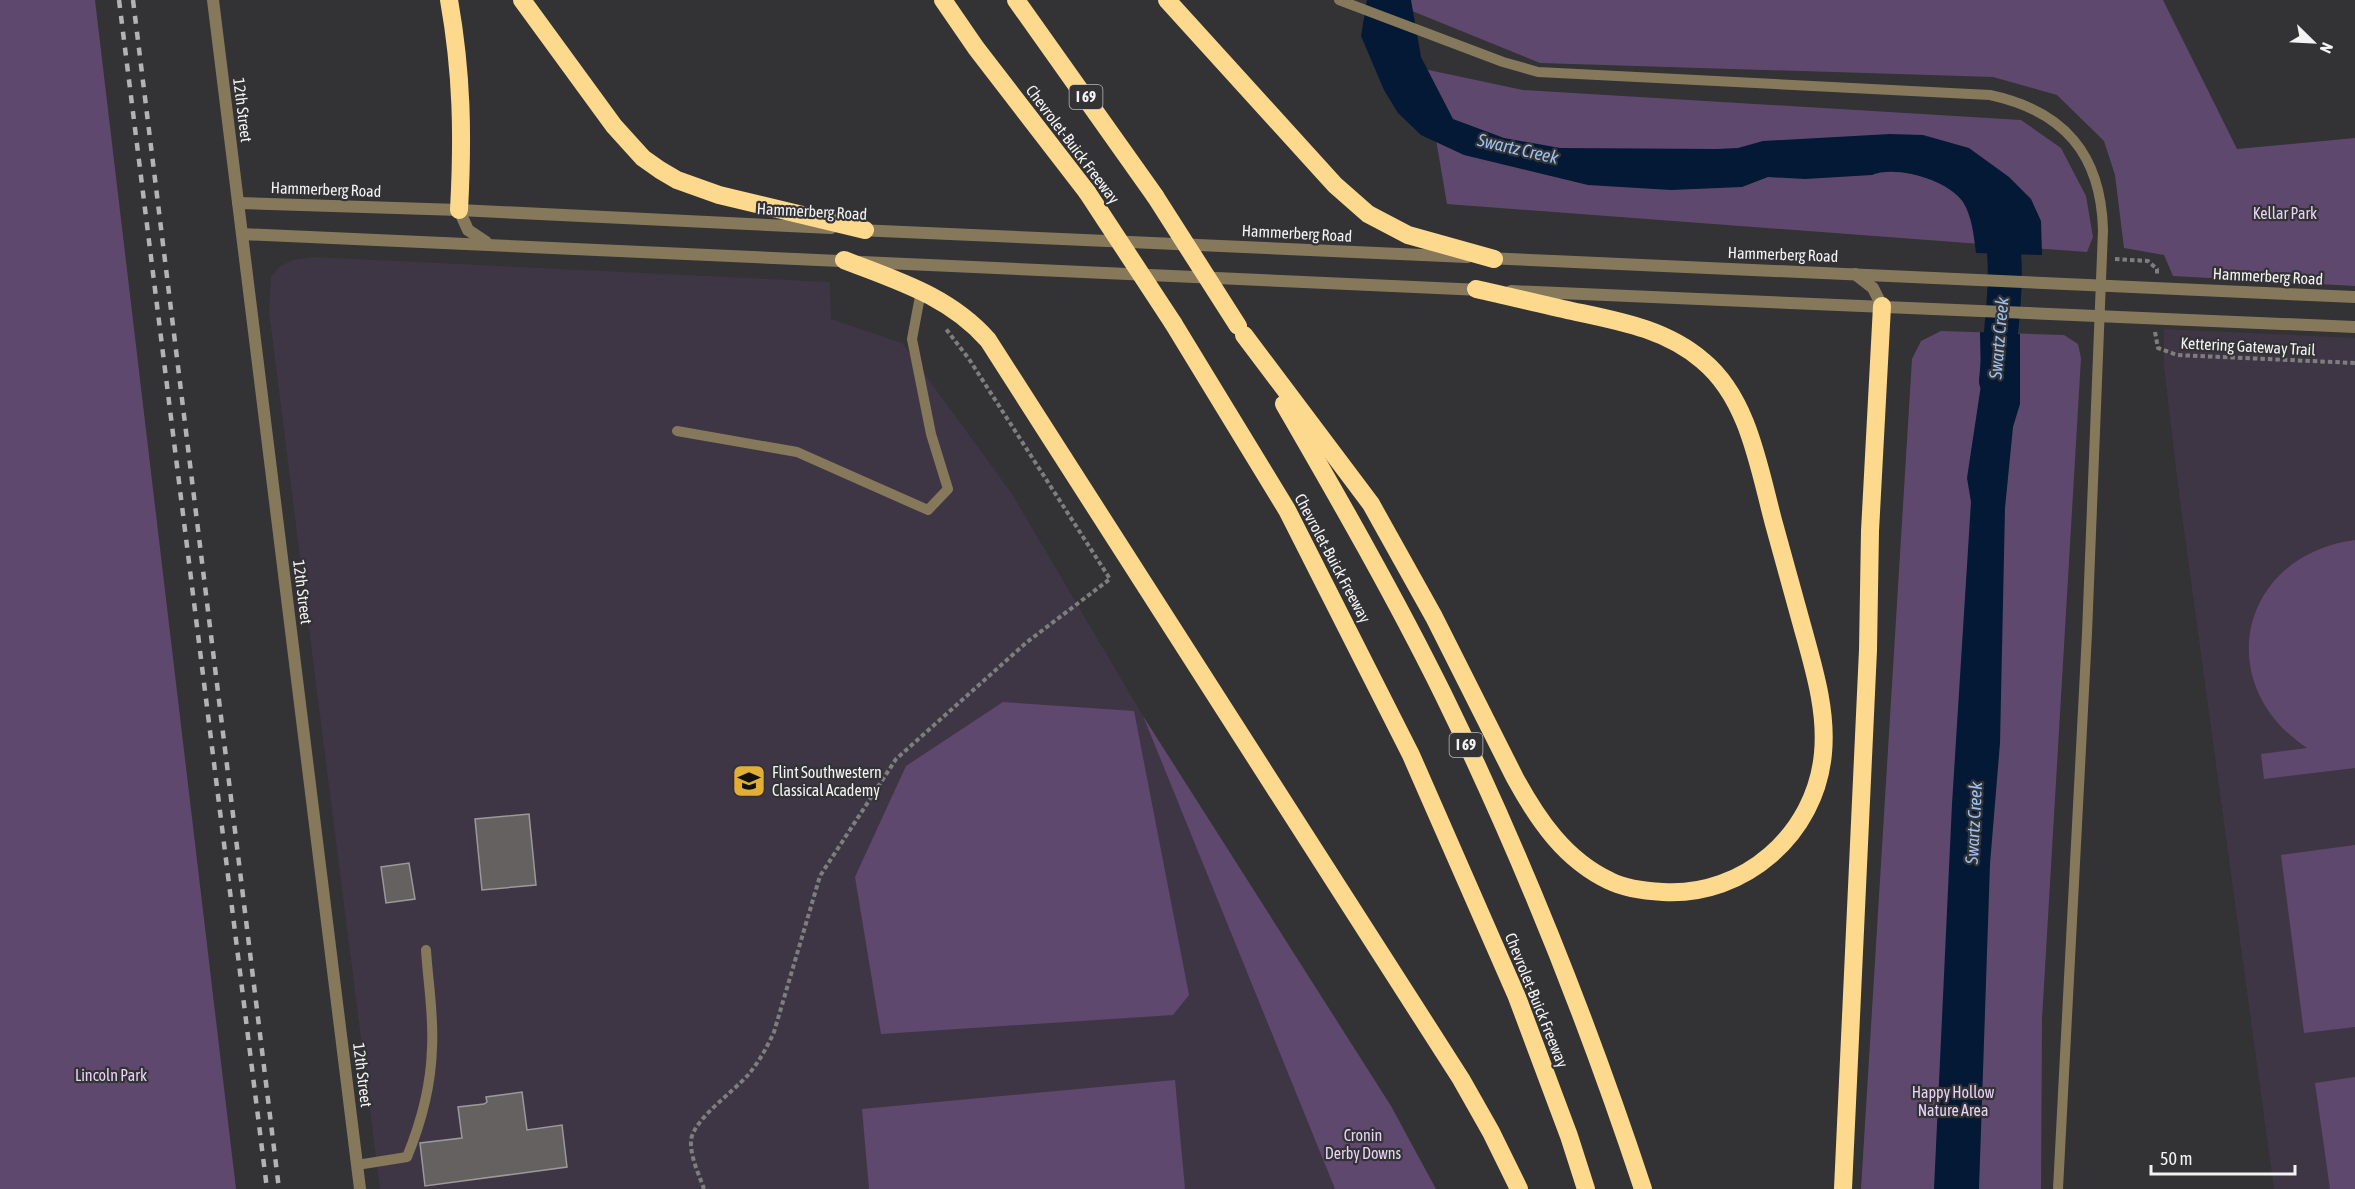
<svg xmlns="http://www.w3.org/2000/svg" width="2355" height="1189" font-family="'Asap Condensed',sans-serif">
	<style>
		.education { fill: #3f3645 }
		.green { fill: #5f486e }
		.water { fill: #031935 }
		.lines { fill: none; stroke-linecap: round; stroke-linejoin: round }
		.river { stroke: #031935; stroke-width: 34 }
		.building { fill: #656161; stroke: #9c9998; stroke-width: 1.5 }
		.path { stroke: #7f7e7f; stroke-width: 4; stroke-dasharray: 4.5 3; stroke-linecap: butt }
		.service { stroke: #86785b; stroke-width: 10 }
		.tertiary { stroke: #86785b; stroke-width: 12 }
		.motorway { stroke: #fcd98c; stroke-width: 18 }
		.rail { stroke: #b4b3b4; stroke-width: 4.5; stroke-dasharray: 8 8; stroke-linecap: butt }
		.motorway-bridge { stroke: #fcd98c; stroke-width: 18 }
		.labels { text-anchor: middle; stroke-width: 4.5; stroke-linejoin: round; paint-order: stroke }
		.shield { fill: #333234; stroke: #bab9ba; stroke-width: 1.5 }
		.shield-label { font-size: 15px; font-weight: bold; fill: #f4f3f4 }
		.street-label { font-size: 16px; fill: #f4f3f4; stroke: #333234 }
		.park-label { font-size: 16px; fill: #e8d3f7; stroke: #333234 }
		.poi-label { font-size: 16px; fill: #f4f3f4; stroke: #333234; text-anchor: start }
		.water-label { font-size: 18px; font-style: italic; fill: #9bc1f1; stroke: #333234 }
	</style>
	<rect width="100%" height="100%" fill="#333234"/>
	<!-- education -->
	<g class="education">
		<path d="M313 257 830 282 831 319 902 343 1012 494 1143 716 1335 1189H380L269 312 271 277 279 267 293 260Z"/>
		<path d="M2164 329 2355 338V1189H2274L2179 493 2164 367Z"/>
	</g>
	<!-- green -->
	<g class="green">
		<path d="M0 0H95L236 1189H0Z"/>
		<path d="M1385 0H2163L2237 149 2355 138V286L2173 276 2164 255 2124 248 2115 175 2104 141 2057 95 1993 77 1540 63Z"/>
		<path d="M1424 69 1523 90 2021 120 2061 148 2086 196 2093 237 2087 252 1447 204Z"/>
		<path d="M1941 331 2064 335 2078 344 2081 358 2042 1019 2041 1189H1861L1912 359 1921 341Z"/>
		<path d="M2355 540V768L2264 779 2261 754 2307 748C2210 684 2240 555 2355 540Z"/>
		<path d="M1003 702 1134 711 1189 995 1173 1015 881 1034 855 877 906 766Z"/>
		<path d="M1143 716 1391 1106 1436 1189H1335Z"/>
		<path d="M2355 845V1027L2304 1033 2281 855Z"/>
		<path d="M2355 1077V1189H2330L2315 1083Z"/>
		<path d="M1175 1080 1185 1189H869L862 1109Z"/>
	</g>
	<!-- water -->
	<g class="water">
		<path d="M1367 0H1411L1421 57 1453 119 1504 138 1560 148 1717 149 1738 148 1763 141 1890 134 1923 135 1969 148 2009 177 2031 199 2041 221 2042 255 1976 253C1974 237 1972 216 1963 202 1948 180 1896 165 1872 175L1805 179 1768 177 1742 187 1671 190 1588 185 1464 155 1421 135 1398 113 1384 90 1361 36Z"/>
		<path d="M1980 332 2020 334V404L2013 427 2005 508 2000 743 1990 864 1979 1189H1934L1952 804 1971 502 1967 478 1981 385Z"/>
	</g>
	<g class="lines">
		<!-- river -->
		<path class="river" d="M1996 208C2013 263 2001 324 1996 381"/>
	</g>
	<!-- building -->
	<g class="building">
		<path d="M529 814 536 885 482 890 475 819Z"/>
		<path d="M409 863 415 899 386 903 381 867Z"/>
		<path d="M522 1092 527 1130 562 1125 567 1167 425 1186 420 1143 462 1138 458 1107 484 1104 487 1102 486 1097Z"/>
	</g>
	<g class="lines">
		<!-- path -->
		<g class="path">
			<path d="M2115 259 2148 261 2157 269V274"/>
			<path d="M2155 332 2158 348 2177 355 2355 363"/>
			<path d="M704 1189C699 1174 690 1157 691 1140 694 1119 733 1092 748 1075 759 1062 767 1047 774 1032L820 876 896 759 1027 642 1110 579 969 359 946 329"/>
		</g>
		<!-- service -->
		<g class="service">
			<path d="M1339 0 1503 62 1538 72 1990 95C2064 111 2101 154 2103 230L2087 633 2058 1189"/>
			<path d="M677 431 797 452 928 510 948 489 931 434 912 339 921 291"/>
			<path d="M357 1165 407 1157C421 1123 431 1085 432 1048 434 1016 428 982 426 950"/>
		</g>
		<!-- tertiary -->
		<g class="tertiary">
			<path d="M213 0 360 1189"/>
			<path d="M238 203 459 210 831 228"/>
			<path d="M459 210 468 230 486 242"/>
			<path d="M858 230 1467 257"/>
			<path d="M242 234 1481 290"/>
			<path d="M1487 258 2355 297"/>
			<path d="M1855 274 1873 288 1882 306"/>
			<path d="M1511 291 2355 327"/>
		</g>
		<!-- motorway -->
		<g class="motorway">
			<path d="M449 0C462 73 463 136 459 210"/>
			<path d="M522 0 614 126 643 158 660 170 677 180 719 195 865 230"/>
			<path d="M943 0 976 48 1087 192"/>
			<path d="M1016 0 1155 196"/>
			<path d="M1167 0 1335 185 1368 214 1408 235 1494 259"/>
			<path d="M844 260C898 281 949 296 988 340L1461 1079 1491 1132 1519 1189"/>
			<path d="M1173 323 1287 510 1411 755 1517 997 1569 1136 1586 1189"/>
			<path d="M1244 335 1371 504 1434 617 1515 778C1538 820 1565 860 1610 881 1626 889 1645 891 1663 892 1744 897 1816 834 1823 753 1827 711 1814 669 1803 629 1793 594 1784 559 1774 524 1759 469 1749 399 1703 361 1666 329 1619 321 1572 311 1540 304 1508 296 1476 289"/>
			<path d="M1284 404C1339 499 1394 595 1443 694 1521 854 1587 1020 1643 1189"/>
			<path d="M1843 1189 1868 650 1870 531 1882 306"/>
		</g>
		<!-- rail -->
		<g class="rail">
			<path d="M119 0 267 1189"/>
			<path d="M133 0 279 1189"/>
		</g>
		<!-- motorway-bridge -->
		<g class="motorway-bridge">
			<path d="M1087 192 1173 323"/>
			<path d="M1155 196 1238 326"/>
		</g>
	</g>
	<!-- icons -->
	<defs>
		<symbol id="school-square" viewBox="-11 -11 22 22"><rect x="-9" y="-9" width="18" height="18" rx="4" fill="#e3ae35" stroke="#333234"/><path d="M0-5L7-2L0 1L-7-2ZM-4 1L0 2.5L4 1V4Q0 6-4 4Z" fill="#111"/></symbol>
	</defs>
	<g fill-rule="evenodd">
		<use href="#school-square" x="730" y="762" width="38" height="38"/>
	</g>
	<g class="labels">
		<!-- shield labels -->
		<g class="shield">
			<rect x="1069.5" y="85" width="33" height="24" rx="4.5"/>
			<rect x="1449.5" y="733" width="33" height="24" rx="4.5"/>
		</g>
		<g class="shield-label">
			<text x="1086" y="102">I 69</text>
			<text x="1466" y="750">I 69</text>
		</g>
		<!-- street labels -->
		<g class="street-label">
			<text transform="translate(243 110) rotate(83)" y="6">12th Street</text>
			<text transform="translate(1073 144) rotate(53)" y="6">Chevrolet-Buick Freeway</text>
			<text transform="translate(326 189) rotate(2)" y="6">Hammerberg Road</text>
			<text transform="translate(812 211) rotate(3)" y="6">Hammerberg Road</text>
			<text transform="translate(1297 233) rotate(3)" y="6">Hammerberg Road</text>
			<text transform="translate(1783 254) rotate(2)" y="6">Hammerberg Road</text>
			<text transform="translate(2268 276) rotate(3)" y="6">Hammerberg Road</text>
			<text transform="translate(2248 346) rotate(3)" y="6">Kettering Gateway Trail</text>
			<text transform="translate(1333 558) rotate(62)" y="6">Chevrolet-Buick Freeway</text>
			<text transform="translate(303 592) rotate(83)" y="6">12th Street</text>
			<text transform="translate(1537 1000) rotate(68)" y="6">Chevrolet-Buick Freeway</text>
			<text transform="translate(363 1075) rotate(83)" y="6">12th Street</text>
		</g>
		<!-- park labels -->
		<g class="park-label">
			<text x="2285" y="219">Kellar Park</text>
			<text x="111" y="1081">Lincoln Park</text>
			<text x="1953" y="1098">Happy Hollow<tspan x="1953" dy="18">Nature Area</tspan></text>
			<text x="1363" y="1141">Cronin<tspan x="1363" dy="18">Derby Downs</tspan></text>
		</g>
		<!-- poi labels -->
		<g class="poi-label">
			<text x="772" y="778">Flint Southwestern<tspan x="772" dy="18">Classical Academy</tspan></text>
		</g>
		<!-- water labels -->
		<g class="water-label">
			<text transform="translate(1518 149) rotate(13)" y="6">Swartz Creek</text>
			<text transform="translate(1999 338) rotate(-85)" y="6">Swartz Creek</text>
			<text transform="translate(1974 823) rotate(-87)" y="6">Swartz Creek</text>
		</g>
	</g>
	<!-- north arrow -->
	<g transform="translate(2313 42) rotate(114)" stroke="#333234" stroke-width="4.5" paint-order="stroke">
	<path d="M0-4.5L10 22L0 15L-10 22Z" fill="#f4f3f4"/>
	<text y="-9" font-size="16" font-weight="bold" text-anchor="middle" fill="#f4f3f4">N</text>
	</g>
	<!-- scale -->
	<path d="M2151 1165v9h144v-9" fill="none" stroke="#f4f3f4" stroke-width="3"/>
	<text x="2160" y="1165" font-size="18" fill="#f4f3f4" stroke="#333234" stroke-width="4.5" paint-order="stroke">50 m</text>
</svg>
